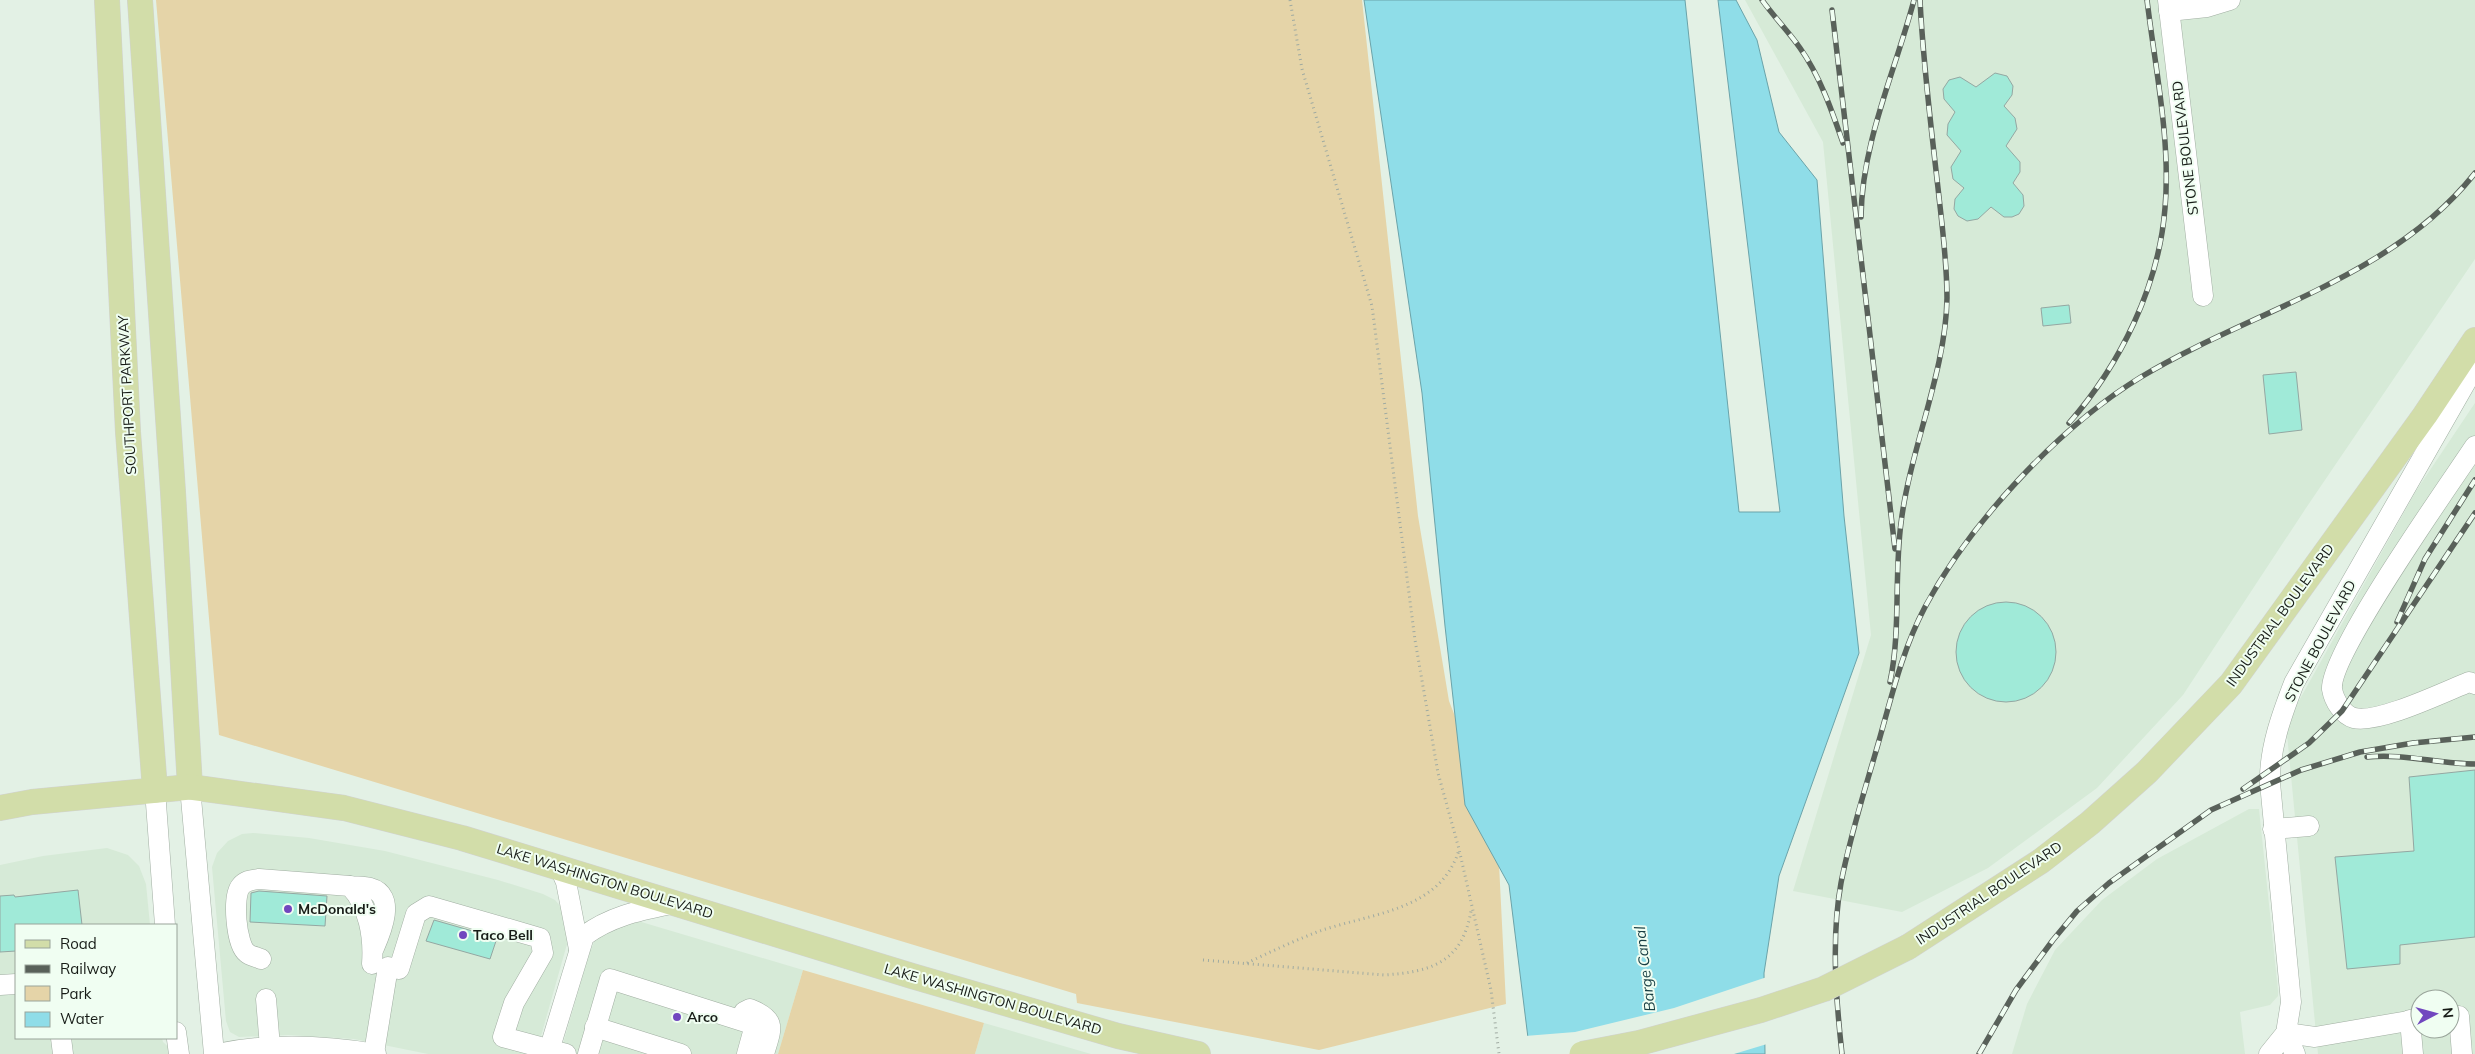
<svg xmlns="http://www.w3.org/2000/svg" width="2475" height="1054" font-family="Mulish,sans-serif">
	<style>
		.built { fill: #d6ead7; fill-rule: evenodd }
		.green { fill: #e5d4a8 }
		.water { fill: #8fdde8; stroke: #6ba3a9 }
		.pier { fill: #e3f1e5 }
		.building { fill: #a0ead8; stroke: #94a7a2 }
		.lines { fill: none; stroke-linecap: round; stroke-linejoin: round }
		.minor-casing { stroke: #a1aea2; stroke-width: 21 }
		.major-casing { stroke: #d1d2d1; stroke-width: 26 }
		.path { stroke: #9faaa1; stroke-width: 3; stroke-dasharray: 1 4; stroke-linecap: butt }
		.minor { stroke: #fff; stroke-width: 20 }
		.major { stroke: #d2dda9; stroke-width: 25 }
		.rail-casing { stroke: #59615a; stroke-width: 5.5 }
		.rail { stroke: #f0fef2; stroke-width: 4; stroke-dasharray: 11; stroke-linecap: butt }
		.major-bridge-casing { stroke: #d1d2d1; stroke-width: 26; stroke-linecap: butt }
		.major-bridge { stroke: #d2dda9; stroke-width: 25 }
		.poi-dot { fill: #7147bf; stroke: #f0fef2; stroke-width: 2 }
		.labels { text-anchor: middle; stroke-width: 4; stroke-linejoin: round; paint-order: stroke }
		.street-label { font-size: 14px; fill: #171c17; stroke: #f0fef2 }
		.poi-label { font-size: 14px; font-weight: bold; fill: #171c17; stroke: #f0fef2; text-anchor: start }
		.water-label { font-size: 15px; font-style: italic; fill: #183e43; stroke: #f0fef2 }
	</style>
	<rect width="100%" height="100%" fill="#e3f1e5"/>
	<!-- built -->
	<g class="built">
		<path d="M1745 0H2475V259L2306 508 2183 695 2097 788 1988 868 1902 912 1793 891 1871 635 1823 142Z"/>
		<path d="M2475 403V1054H2318L2286 724 2416 491ZM2420 999H2450V1029H2420Z"/>
		<path d="M2249 809H2259L2278 990V996L2270 1005 2240 1012 2245 1054H2012L2027 1004 2055 950 2102 900 2157 859Z"/>
		<path d="M253 833 309 838 385 851 498 880 543 894 555 900 561 907 569 937 536 1054H428L354 1039 288 1035 239 1037 230 1032 226 1021 212 867 217 853 228 841 242 834Z"/>
		<path d="M107 848 128 855 139 866 146 884 150 925H16V1038H162L163 1042 176 1054H0V865L43 856Z"/>
		<path d="M638 921 803 970 778 1054H560L590 951 596 938 601 932Z"/>
		<path d="M984 1023 1091 1054H975Z"/>
	</g>
	<!-- green -->
	<g class="green">
		<path d="M156 0H1362L1418 516 1449 701 1497 824 1506 1004 1319 1050 1077 1003 1076 994 219 735Z"/>
		<path d="M803 970 984 1023 975 1054H778Z"/>
	</g>
	<!-- water -->
	<path class="water" d="M1364 0H1685L1739 512H1780L1718 0H1736L1757 40 1779 132 1817 180 1844 516 1859 653 1779 876 1764 973 1765 1054H1530L1509 885 1465 805 1445 626 1422 393Z"/>
	<!-- pier -->
	<path class="pier" d="M1767 977V1044L1734 1054H1528L1525 1036 1575 1032 1674 1008Z"/>
	<!-- building -->
	<g class="building">
		<path d="M1995 73 2007 76 2013 86 2012 95 2004 106 2015 118 2017 129 2006 146 2020 162V172L2013 183 2023 195 2024 206 2019 214 2012 217H2004L1991 207 1978 219 1967 221 1958 216 1954 209 1955 199 1964 188 1953 179 1951 167 1961 151 1947 135 1948 124 1955 112 1944 99 1943 89 1949 80 1960 77 1976 87Z"/>
		<path d="M2069 305 2071 323 2043 326 2041 308Z"/>
		<path d="M2296 372 2302 430 2269 434 2263 375Z"/>
		<circle cx="2006" cy="652" r="50"/>
		<path d="M2475 770V937L2400 945V964L2347 969 2335 857 2414 851 2409 777Z"/>
		<path d="M78 890 82 925H16V951L0 952V896L14 895 15 897Z"/>
		<path d="M259 891 327 896 325 926 250 922 251 893Z"/>
		<path d="M434 920 497 938 490 959 426 941Z"/>
	</g>
	<g class="lines">
		<defs>
			<g id="minor">
				<path d="M2168 0 2203 296"/>
				<path d="M2169 11 2207 7 2230 0"/>
				<path d="M2475 446C2450 484 2329 654 2332 689 2334 701 2343 715 2354 718 2378 724 2444 692 2469 682L2475 684"/>
				<path d="M190 787 214 1054"/>
				<path d="M155 790 165 925"/>
				<path d="M2273 829 2309 826"/>
				<path d="M559 866 566 882 579 949"/>
				<path d="M350 886C356 887 364 886 370 888 397 895 381 932 374 948"/>
				<path d="M261 959C257 957 250 956 247 953 236 945 232 896 241 886 246 880 252 880 259 879L350 886C369 906 374 937 372 964"/>
				<path d="M0 985 16 984"/>
				<path d="M266 999 270 1047"/>
				<path d="M744 1012 750 1009C778 1020 771 1029 764 1054"/>
				<path d="M2459 1016 2462 1054"/>
				<path d="M2410 1020 2413 1054"/>
				<path d="M595 1027 681 1054"/>
				<path d="M176 1032 179 1054"/>
				<path d="M2286 1033 2315 1037 2420 1019"/>
				<path d="M2286 1033 2295 1054"/>
				<path d="M61 1038 63 1054"/>
				<path d="M374 1053 388 967 399 969 416 914 429 906 540 938 543 953 514 1003 503 1037 566 1054"/>
				<path d="M216 1054C269 1043 323 1045 376 1054"/>
				<path d="M548 1054 584 936C612 915 643 910 676 903"/>
				<path d="M588 1054 610 979 755 1025 747 1054"/>
				<path d="M2269 1054 2286 1033 2291 1002 2270 783C2269 749 2282 714 2294 683L2475 366"/>
			</g>
			<g id="major">
				<path d="M107 0 128 432 155 790"/>
				<path d="M140 0 173 492 190 787"/>
				<path d="M0 808 32 802 190 787 344 808 462 838 912 976 1118 1036 1198 1054"/>
				<path d="M1908 947 2041 861 2090 823 2147 772 2231 684 2425 415 2475 340"/>
			</g>
		</defs>
		<!-- minor casing -->
		<use href="#minor" class="minor-casing"/>
		<!-- major casing -->
		<use href="#major" class="major-casing"/>
		<!-- path -->
		<g class="path">
			<path d="M1290 0 1302 69 1372 306 1415 640 1438 773 1459 849 1491 990 1499 1054"/>
			<path d="M1203 960 1384 975C1432 972 1462 962 1471 911"/>
			<path d="M1247 963C1270 952 1294 941 1317 932 1369 913 1440 912 1459 850"/>
		</g>
		<!-- minor -->
		<use href="#minor" class="minor"/>
		<!-- major -->
		<use href="#major" class="major"/>
		<defs>
			<g id="rail">
				<path d="M1762 0C1774 17 1789 32 1800 48 1820 76 1832 111 1843 143"/>
				<path d="M1832 10 1895 549"/>
				<path d="M1861 217C1862 142 1895 72 1914 0"/>
				<path d="M2069 423C2120 365 2159 286 2165 208 2171 141 2155 67 2147 0"/>
				<path d="M2397 622 2425 559 2475 480"/>
				<path d="M1890 682C1901 630 1894 576 1901 523 1910 449 1946 371 1947 298 1947 261 1942 225 1938 188 1931 126 1923 63 1920 0"/>
				<path d="M2367 757C2403 753 2439 764 2475 764"/>
				<path d="M2243 789 2309 743 2342 711 2475 513"/>
				<path d="M1842 1054C1836 999 1831 938 1841 883 1849 841 1862 799 1874 758 1889 708 1900 654 1925 607 1970 523 2059 427 2141 377 2252 310 2391 279 2475 173"/>
				<path d="M1979 1054 2016 990 2053 940 2077 911 2109 883 2211 810 2301 770 2360 752 2413 743 2475 737"/>
			</g>
		</defs>
		<!-- rail casing -->
		<use href="#rail" class="rail-casing"/>
		<!-- rail -->
		<use href="#rail" class="rail"/>
		<defs>
			<path id="major-bridge" d="M1582 1054 1639 1043 1761 1010 1824 989 1908 947"/>
		</defs>
		<!-- major-bridge casing -->
		<use href="#major-bridge" class="major-bridge-casing"/>
		<!-- major-bridge -->
		<use href="#major-bridge" class="major-bridge"/>
	</g>
	<!-- markers -->
	<g class="poi-dot">
		<circle cx="288" cy="909" r="5"/>
		<circle cx="463" cy="935" r="5"/>
		<circle cx="677" cy="1017" r="5"/>
	</g>
	<g class="labels">
		<!-- street labels -->
		<g class="street-label">
			<text transform="translate(2185 148) rotate(-97)" y="5">STONE BOULEVARD</text>
			<text transform="translate(127 395) rotate(-93)" y="5">SOUTHPORT PARKWAY</text>
			<text transform="translate(2280 615) rotate(-54)" y="5">INDUSTRIAL BOULEVARD</text>
			<text transform="translate(2320 641) rotate(-62)" y="5">STONE BOULEVARD</text>
			<text transform="translate(605 881) rotate(17)" y="5">LAKE WASHINGTON BOULEVARD</text>
			<text transform="translate(1989 893) rotate(-34)" y="5">INDUSTRIAL BOULEVARD</text>
			<text transform="translate(993 999) rotate(16)" y="5">LAKE WASHINGTON BOULEVARD</text>
		</g>
		<!-- poi labels -->
		<g class="poi-label">
			<text x="298" y="914">McDonald's</text>
			<text x="473" y="940">Taco Bell</text>
			<text x="687" y="1022">Arco</text>
		</g>
		<!-- water labels -->
		<g class="water-label">
			<text transform="translate(1645 969) rotate(-97)" y="5">Barge Canal</text>
		</g>
	</g>
	<!-- legend -->
	<rect x="15" y="924" width="162" height="115" fill="#f0fef2" stroke="#99a49a"/>
	<rect x="25" y="940" width="25" height="8" fill="#d2dda9" stroke="#99a49a"/>
	<text x="60" y="949" font-size="15" fill="#171c17">Road</text>
	<rect x="25" y="965" width="25" height="8" fill="#59615a" stroke="#99a49a"/>
	<text x="60" y="974" font-size="15" fill="#171c17">Railway</text>
	<rect x="25" y="986" width="25" height="15" fill="#e5d4a8" stroke="#99a49a"/>
	<text x="60" y="999" font-size="15" fill="#171c17">Park</text>
	<rect x="25" y="1012" width="25" height="15" fill="#8fdde8" stroke="#99a49a"/>
	<text x="60" y="1024" font-size="15" fill="#171c17">Water</text>
	<!-- north arrow -->
	<g transform="translate(2435 1014) rotate(84)"><circle r="24" fill="#f0fef2" stroke="#99a49a"/>
	<path d="M0-4L9 19L0 12L-9 19Z" fill="#7147bf"/>
	<text y="-8" font-size="14" font-weight="bold" text-anchor="middle" fill="#171c17">N</text>
	</g>
</svg>
